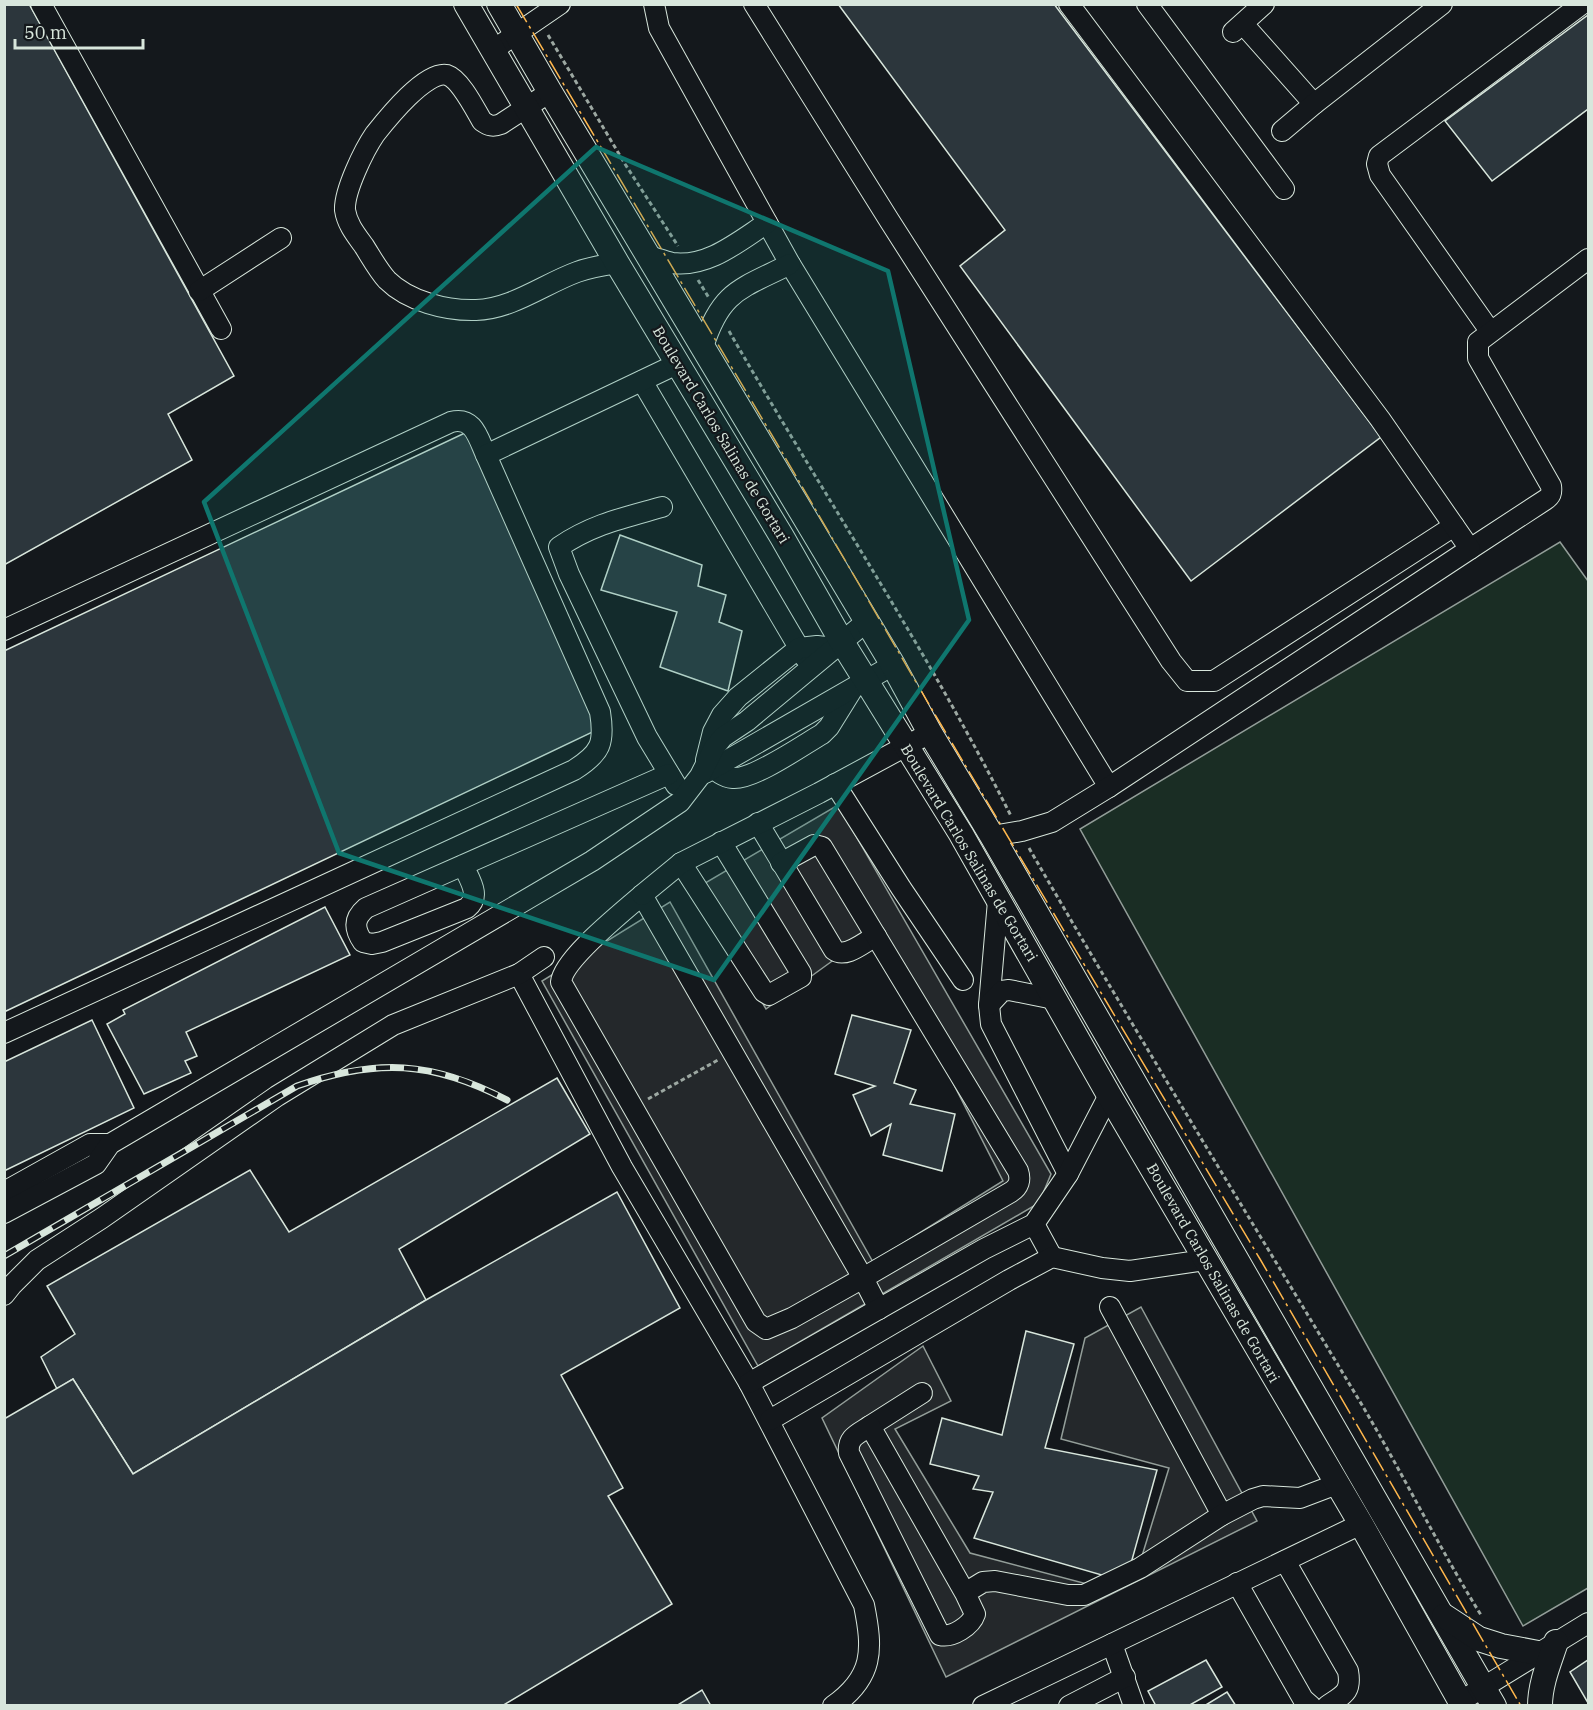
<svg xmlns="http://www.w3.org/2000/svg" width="1593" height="1710" font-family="'IBM Plex Serif',serif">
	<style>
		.green { fill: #1a2d24; stroke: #939e99; stroke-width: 1.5 }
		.parking { fill: #24282b; stroke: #939e99; stroke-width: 1.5 }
		.building { fill: #2c363c; stroke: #d8e6dc; stroke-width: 1.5 }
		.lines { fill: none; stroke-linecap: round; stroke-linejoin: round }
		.minor-casing { stroke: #d8e6dc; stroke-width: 22 }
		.major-casing { stroke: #d8e6dc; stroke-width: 26 }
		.path { stroke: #9da8a2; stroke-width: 3; stroke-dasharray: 4.5 3; stroke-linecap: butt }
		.minor { stroke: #14181c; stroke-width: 20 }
		.major { stroke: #14181c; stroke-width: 24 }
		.rail-casing { stroke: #d8e6dc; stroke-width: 7 }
		.rail { stroke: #14181c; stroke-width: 4.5; stroke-dasharray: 14; stroke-linecap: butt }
		.power { stroke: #ffb74d; stroke-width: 1.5; stroke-dasharray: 21 4.5 3 4.5; stroke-linecap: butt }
		.marked { fill: #0f766e; fill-opacity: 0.2; stroke: #0f766e; stroke-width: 4.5; stroke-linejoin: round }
		.labels { text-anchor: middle; stroke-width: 4.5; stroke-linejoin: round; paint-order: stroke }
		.street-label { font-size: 15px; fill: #d8e6dc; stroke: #14181c }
	</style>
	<rect width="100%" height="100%" fill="#14181c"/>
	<!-- green -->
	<path class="green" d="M1560 542 1588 581V1588L1523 1626 1080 829Z"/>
	<!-- parking -->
	<g class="parking">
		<path d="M838 805 1051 1174 1039 1203 758 1366 542 981 670 902 873 1262 1003 1181 875 930 766 1009 695 889Z"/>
		<path d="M1141 1307 1257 1521 946 1677 822 1418 923 1346 951 1401 895 1429 970 1553 1102 1588 1138 1569 1169 1468 1061 1439 1085 1338Z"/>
	</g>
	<!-- building -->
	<g class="building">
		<path d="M4 4H29L234 376 168 414 192 460 4 565Z"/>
		<path d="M838 4H1054L1381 437 1191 581 960 266 1005 230Z"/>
		<path d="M1588 15V109L1492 181 1445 121Z"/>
		<path d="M469 431 601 728 4 1012V651Z"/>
		<path d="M620 535 702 565 698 586 726 595 719 622 742 631 728 691 660 667 677 612 601 590Z"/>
		<path d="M325 907 350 955 186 1032 197 1056 185 1061 191 1073 144 1094 107 1024 125 1014 123 1010Z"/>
		<path d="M852 1015 911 1030 894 1083 916 1090 910 1104 955 1114 942 1171 883 1155 891 1124 871 1136 853 1095 875 1086 835 1074Z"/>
		<path d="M92 1020 134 1108 4 1171V1062Z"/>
		<path d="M557 1078 590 1134 399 1249 426 1300 133 1474 73 1379 57 1389 41 1357 75 1334 47 1286 250 1170 289 1232Z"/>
		<path d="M617 1192 680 1308 561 1375 623 1488 608 1496 672 1604 502 1706H4V1419L73 1379 133 1474 426 1300Z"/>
		<path d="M1026 1331 1074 1344 1045 1448 1157 1470 1130 1567 1112 1578 974 1538 993 1492 973 1489 979 1476 930 1464 942 1418 1002 1435Z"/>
		<path d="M1206 1660 1222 1687 1188 1706H1156L1148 1691Z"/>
		<path d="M1588 1660V1703L1570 1672Z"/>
		<path d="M702 1690 711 1706H676Z"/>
		<path d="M1227 1692 1236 1706H1204Z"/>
	</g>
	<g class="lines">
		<defs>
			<g id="minor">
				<path d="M41 4 221 329"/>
				<path d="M654 4 659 28 790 264 1109 787"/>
				<path d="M754 4 889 220 1171 661 1187 681H1214L1454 526"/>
				<path d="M1147 4 1284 189"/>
				<path d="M1243 24 1314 104"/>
				<path d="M1233 32 1264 4"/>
				<path d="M493 50 560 4"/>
				<path d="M550 92 501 124C493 127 489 126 482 121 475 109 460 79 447 75 426 70 387 119 375 134 364 150 344 191 345 210 347 224 356 235 364 246 371 257 378 270 387 280 408 301 446 311 476 310 512 309 544 284 577 272 590 267 604 265 617 263"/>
				<path d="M1282 131 1314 104 1442 4"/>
				<path d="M649 256C656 258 664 261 672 263 708 268 739 241 767 223"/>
				<path d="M199 291 281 238"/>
				<path d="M1490 331 1380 175 1377 164 1379 156 1582 4"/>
				<path d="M703 347C721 290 741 289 790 264"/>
				<path d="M642 381 805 658"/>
				<path d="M662 507C623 518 593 524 559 547L569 574 647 737 676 785"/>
				<path d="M1470 549 1545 500C1551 496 1552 493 1551 486L1478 358V342L1588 259"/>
				<path d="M4 630 451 422C474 416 478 438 486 455"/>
				<path d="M834 648 817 646 799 648 738 697 722 715 713 732 706 760C713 769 721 777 733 778 753 780 803 745 822 734L829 727 852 690"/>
				<path d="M705 773 893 665"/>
				<path d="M835 784 901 888 963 980"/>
				<path d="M758 823 834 950C846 959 864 942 876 936"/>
				<path d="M992 836 1022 831 1052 822 1109 787 1470 549 1380 419 1069 4"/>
				<path d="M681 863 764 992 769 995 801 977V973L721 842"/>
				<path d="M781 863 814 845 822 847 1018 1171C1021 1180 1019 1187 1011 1192L863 1278 792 1318 766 1329 756 1322 561 982C563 959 623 912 642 895L863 1278 879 1309"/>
				<path d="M463 865C469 879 482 896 467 908L382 942 372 944 363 942C354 929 353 919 366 908L669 774"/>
				<path d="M642 895 681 863 819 793 930 733"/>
				<path d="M998 901 989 1005 991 1024 1068 1174"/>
				<path d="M519 974 622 1167 749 1383 864 1605C873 1650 874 1677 833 1706"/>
				<path d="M989 1005 1002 991 1009 990 1054 999"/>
				<path d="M4 1033 574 770C601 753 605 743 600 712L486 455 679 363"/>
				<path d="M4 1192 90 1144H110"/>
				<path d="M4 1213 96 1164 110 1144 592 861 680 802 700 776 714 748 723 737 747 721 866 622"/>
				<path d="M1034 1224 1052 1257"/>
				<path d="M4 1295 12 1285 37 1260 102 1218 277 1096 393 1025 519 974 544 957"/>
				<path d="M1110 1307 1222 1515"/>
				<path d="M749 1383 984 1249 1034 1224 1068 1174 1109 1095"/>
				<path d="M770 1420 1009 1280 1052 1257 1102 1268 1130 1271 1205 1260"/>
				<path d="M870 1426 922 1393"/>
				<path d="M1285 1561 1348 1671C1352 1693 1343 1695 1327 1706"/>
				<path d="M1237 1583 1303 1699 1311 1706"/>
				<path d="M965 1593 975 1614C971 1626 952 1638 940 1635L849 1453C847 1437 858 1434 870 1426L965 1593 983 1582 995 1581 1068 1595H1084L1140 1568 1222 1515 1253 1499 1263 1496 1300 1498 1337 1484"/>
				<path d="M1112 1644 1134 1706"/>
				<path d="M1461 1701 1588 1623"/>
				<path d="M983 1706 1361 1524"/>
				<path d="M1069 1706 1125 1677"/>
			</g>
			<g id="major">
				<path d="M466 4 617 263 782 537 842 642 961 834 1109 1095 1361 1524 1463 1706"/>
				<path d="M499 4 550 92 893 665 930 733 992 836 1494 1706"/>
				<path d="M1444 1616 1479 1639 1501 1646 1538 1653"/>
				<path d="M1540 1706C1540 1684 1549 1663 1556 1642"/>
			</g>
		</defs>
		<!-- minor casing -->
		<use href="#minor" class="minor-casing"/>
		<!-- major casing -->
		<use href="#major" class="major-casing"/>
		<!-- path -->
		<g class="path">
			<path d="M548 35 625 164 678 246"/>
			<path d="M698 280 709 298"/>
			<path d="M729 331C822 493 927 649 1011 816"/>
			<path d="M1029 848C1137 1035 1251 1220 1362 1405 1403 1474 1438 1546 1481 1615"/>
			<path d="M648 1099 718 1060"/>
		</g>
		<!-- minor -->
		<use href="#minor" class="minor"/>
		<!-- major -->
		<use href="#major" class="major"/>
		<defs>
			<path id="rail" d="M4 1256 297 1086C377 1058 432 1061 507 1100"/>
		</defs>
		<!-- rail casing -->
		<use href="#rail" class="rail-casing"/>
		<!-- rail -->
		<use href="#rail" class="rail"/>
		<!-- power -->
		<path class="power" d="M516 4 779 447 937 718 1260 1259 1521 1706"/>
	</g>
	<!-- marked area -->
	<path class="marked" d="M596 147 888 271 969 620 714 980 339 853 204 502Z"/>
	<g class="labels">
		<!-- street labels -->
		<g class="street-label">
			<text transform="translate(721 435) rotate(59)" y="5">Boulevard Carlos Salinas de Gortari</text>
			<text transform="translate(969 853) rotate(59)" y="5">Boulevard Carlos Salinas de Gortari</text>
			<text transform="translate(1213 1273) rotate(60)" y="5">Boulevard Carlos Salinas de Gortari</text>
		</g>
	</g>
	<!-- border -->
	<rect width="1593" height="1710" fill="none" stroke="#d8e6dc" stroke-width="12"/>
	<!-- scale -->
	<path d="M15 39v9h128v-9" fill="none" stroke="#d8e6dc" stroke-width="3"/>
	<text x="24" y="39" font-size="18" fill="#d8e6dc" stroke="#14181c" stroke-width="4.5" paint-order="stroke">50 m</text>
</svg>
